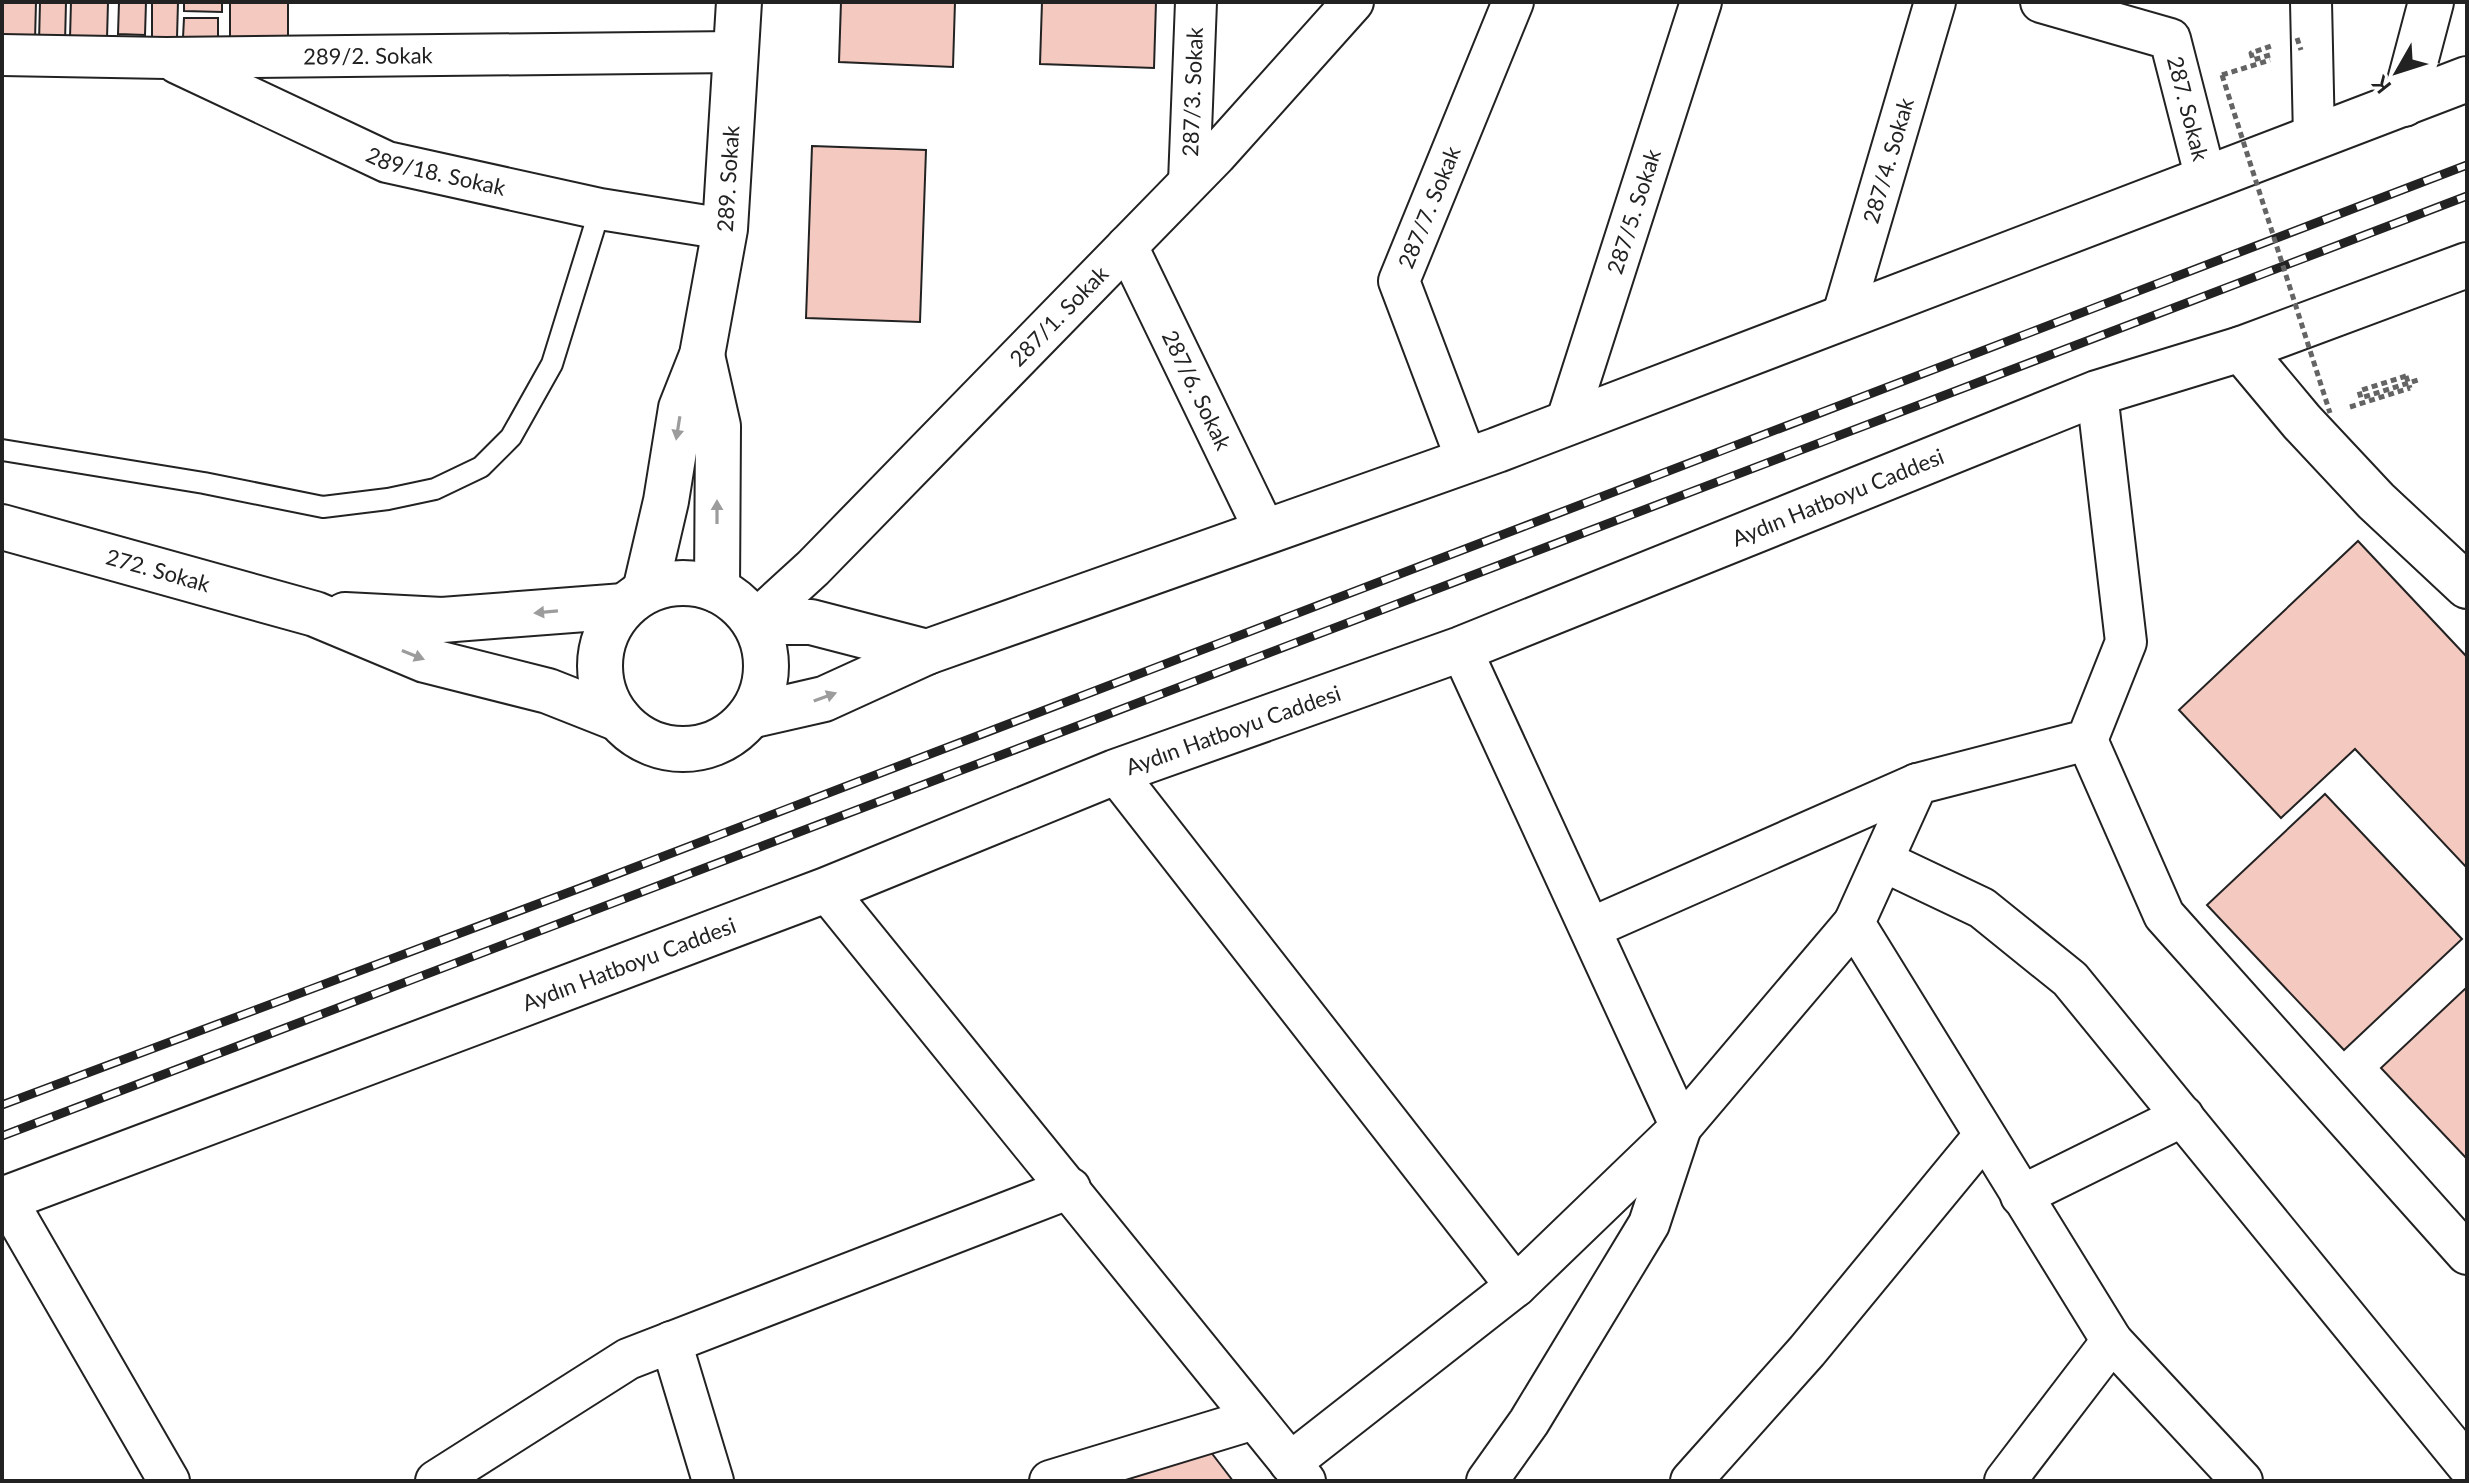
<svg xmlns="http://www.w3.org/2000/svg" width="2469" height="1483" font-family="Lato,sans-serif">
	<style>
		.building { fill: #f3c9c0; stroke: #222; stroke-width: 2 }
		.lines { fill: none; stroke-linecap: round; stroke-linejoin: round }
		.lane-casing { stroke: #222; stroke-width: 24 }
		.street-casing { stroke: #222; stroke-width: 44 }
		.secondary-casing { stroke: #222; stroke-width: 48 }
		.path { stroke: #646464; stroke-width: 5; stroke-dasharray: 6 4; stroke-linecap: butt }
		.lane { stroke: #fff; stroke-width: 20 }
		.street { stroke: #fff; stroke-width: 40 }
		.secondary { stroke: #fff; stroke-width: 44 }
		.rail-casing { stroke: #222; stroke-width: 9 }
		.rail { stroke: #fff; stroke-width: 6; stroke-dasharray: 18; stroke-linecap: butt }
		.path-bridge { stroke: #646464; stroke-width: 5; stroke-dasharray: 6 4; stroke-linecap: butt }
		.oneway { fill: #9c9c9c }
		.labels { text-anchor: middle; stroke-width: 6; stroke-linejoin: round; paint-order: stroke }
		.street-label { font-size: 22px; fill: #222; stroke: #fff }
	</style>
	<rect width="100%" height="100%" fill="#fff"/>
	<!-- building -->
	<g class="building">
		<path d="M2 2H36L35 40 2 39Z"/>
		<path d="M40 2H66L65 43 39 42Z"/>
		<path d="M71 2H108L107 39 70 38Z"/>
		<path d="M119 2H146L145 35 118 34Z"/>
		<path d="M152 2H178L177 38H152Z"/>
		<path d="M184 2H222V12L184 11Z"/>
		<path d="M230 2H288V40L230 39Z"/>
		<path d="M841 2H955L953 67 839 62Z"/>
		<path d="M1042 2H1156L1154 68 1040 64Z"/>
		<path d="M184 18H218V40L183 38Z"/>
		<path d="M812 146 926 150 920 322 806 318Z"/>
		<path d="M2358 541 2467 657V868L2355 749 2281 818 2179 710Z"/>
		<path d="M2325 794 2462 939 2344 1050 2207 905Z"/>
		<path d="M2467 987V1159L2381 1068Z"/>
		<path d="M1207 1447 1233 1481H1086Z"/>
	</g>
	<g class="lines">
		<defs>
			<path id="lane" d="M2 450 204 483 323 507 388 499 435 489 481 467 511 437 552 364 600 209"/>
			<g id="street">
				<path id="s1" d="M2041 2 2170 39 2206 179"/>
				<path d="M2311 2 2314 138"/>
				<path id="s2" d="M2 55 166 58 735 52"/>
				<path id="s3" d="M177 63 387 162 600 209 725 229"/>
				<path id="s4" d="M1189 182 1196 2"/>
				<path id="s5" d="M1127 246 1266 533"/>
				<path id="s6" d="M1842 318 1935 2"/>
				<path d="M2097 393 2126 642 2087 740 1917 784 1854 923 2112 1341 2242 1481"/>
				<path id="s7" d="M1566 423 1701 2"/>
				<path id="s8" d="M1467 461 1399 281 1513 2"/>
				<path id="s9" d="M754 622 813 568 1216 155 1353 2"/>
				<path d="M1461 649 1681 1127 1649 1224 1529 1422 1487 1481"/>
				<path d="M2087 740 2164 915 2467 1254"/>
				<path d="M1115 772 1516 1286"/>
				<path d="M1883 861 1982 908 2070 979 2467 1465"/>
				<path d="M826 890 1305 1481"/>
				<path d="M1591 928 1917 784"/>
				<path d="M2021 1196 2183 1116"/>
				<path d="M6 1199 169 1481"/>
				<path d="M671 1342 713 1481"/>
				<path d="M1290 1463 1516 1286 1681 1127 1854 923"/>
				<path d="M436 1481 628 1359 1070 1188"/>
				<path d="M1050 1481 1254 1419"/>
				<path d="M1691 1481 1807 1351 1984 1136"/>
				<path d="M2005 1481 2112 1341"/>
			</g>
			<g id="secondary">
				<path d="M2404 104 2431 2"/>
				<path d="M2241 349 2302 422 2376 501 2467 586"/>
				<path d="M702 355 718 426 717 590"/>
				<path id="s10" d="M2 527 315 614 425 660 548 691 619 719"/>
				<circle cx="683" cy="666" r="83"/>
				<path id="s11" d="M645 591 666 501 681 408 702 355 725 229 739 2"/>
				<path d="M345 615 442 620 624 606"/>
				<path d="M754 622H811L927 652"/>
				<path d="M750 716 824 699 927 652 1497 450 2467 79"/>
				<path id="s12" d="M2 1200 826 890 1115 772 1461 649 2097 393 2241 349 2467 265"/>
			</g>
		</defs>
		<!-- lane casing -->
		<use href="#lane" class="lane-casing"/>
		<!-- street casing -->
		<use href="#street" class="street-casing"/>
		<!-- secondary casing -->
		<use href="#secondary" class="secondary-casing"/>
		<!-- path -->
		<g class="path">
			<path d="M2270 55 2253 60 2251 53 2271 46"/>
			<path d="M2222 75 2270 60"/>
			<path d="M2406 376 2359 391 2361 398 2421 379"/>
			<path d="M2350 407 2410 388"/>
		</g>
		<!-- lane -->
		<use href="#lane" class="lane"/>
		<!-- street -->
		<use href="#street" class="street"/>
		<!-- secondary -->
		<use href="#secondary" class="secondary"/>
		<defs>
			<g id="rail">
				<path d="M2 1105 591 884 2467 165"/>
				<path d="M2 1136 2467 196"/>
			</g>
		</defs>
		<!-- rail casing -->
		<use href="#rail" class="rail-casing"/>
		<!-- rail -->
		<use href="#rail" class="rail"/>
		<!-- path-bridge -->
		<g class="path-bridge">
			<path d="M2297 38 2301 50"/>
			<path d="M2222 75 2330 413"/>
			<path d="M2406 376 2410 388"/>
		</g>
	</g>
	<!-- one-way arrows -->
	<defs><path id="oneway-solid" d="M-6-.8H1V-3.2L6.5 0L1 3.2V.8H-6Z" transform="scale(2)"/></defs>
	<g class="oneway">
		<use href="#oneway-solid" transform="translate(678 428) rotate(99)"/>
		<use href="#oneway-solid" transform="translate(717 512) rotate(-90)"/>
		<use href="#oneway-solid" transform="translate(546 612) rotate(175)"/>
		<use href="#oneway-solid" transform="translate(413 655) rotate(22)"/>
		<use href="#oneway-solid" transform="translate(825 697) rotate(-20)"/>
	</g>
	<g class="labels">
		<!-- street labels -->
		<g class="street-label">
			<text dy="8" stroke="none"><textPath href="#s2" startOffset="366">289/2. Sokak</textPath></text>
			<text dy="8" stroke="none"><textPath href="#s4" startOffset="90">287/3. Sokak</textPath></text>
			<text dy="8" stroke="none"><textPath href="#s1" startOffset="206">287. Sokak</textPath></text>
			<text dy="8" stroke="none"><textPath href="#s6" startOffset="164">287/4. Sokak</textPath></text>
			<text dy="8" stroke="none"><textPath href="#s3" startOffset="282">289/18. Sokak</textPath></text>
			<text dy="8" stroke="none"><textPath href="#s11" startOffset="422">289. Sokak</textPath></text>
			<text dy="8" stroke="none"><textPath href="#s8" startOffset="272">287/7. Sokak</textPath></text>
			<text dy="8" stroke="none"><textPath href="#s7" startOffset="222">287/5. Sokak</textPath></text>
			<text dy="8" stroke="none"><textPath href="#s9" startOffset="432">287/1. Sokak</textPath></text>
			<text dy="8" stroke="none"><textPath href="#s5" startOffset="160">287/6. Sokak</textPath></text>
			<text dy="8" stroke="none"><textPath href="#s12" startOffset="1966">Aydın Hatboyu Caddesi</textPath></text>
			<text dy="8" stroke="none"><textPath href="#s10" startOffset="162">272. Sokak</textPath></text>
			<text dy="8" stroke="none"><textPath href="#s12" startOffset="1318">Aydın Hatboyu Caddesi</textPath></text>
			<text dy="8" stroke="none"><textPath href="#s12" startOffset="670">Aydın Hatboyu Caddesi</textPath></text>
		</g>
	</g>
	<!-- border -->
	<rect width="2469" height="1483" fill="none" stroke="#222222" stroke-width="8"/>
	<!-- north arrow -->
	<g transform="translate(2397 72) rotate(231)" stroke="#ffffff" stroke-width="6" paint-order="stroke">
	<path d="M0-6L14 30L0 20L-14 30Z" fill="#222222"/>
	<text y="-12" font-size="22" font-weight="bold" text-anchor="middle" fill="#222222">K</text>
	</g>
</svg>
